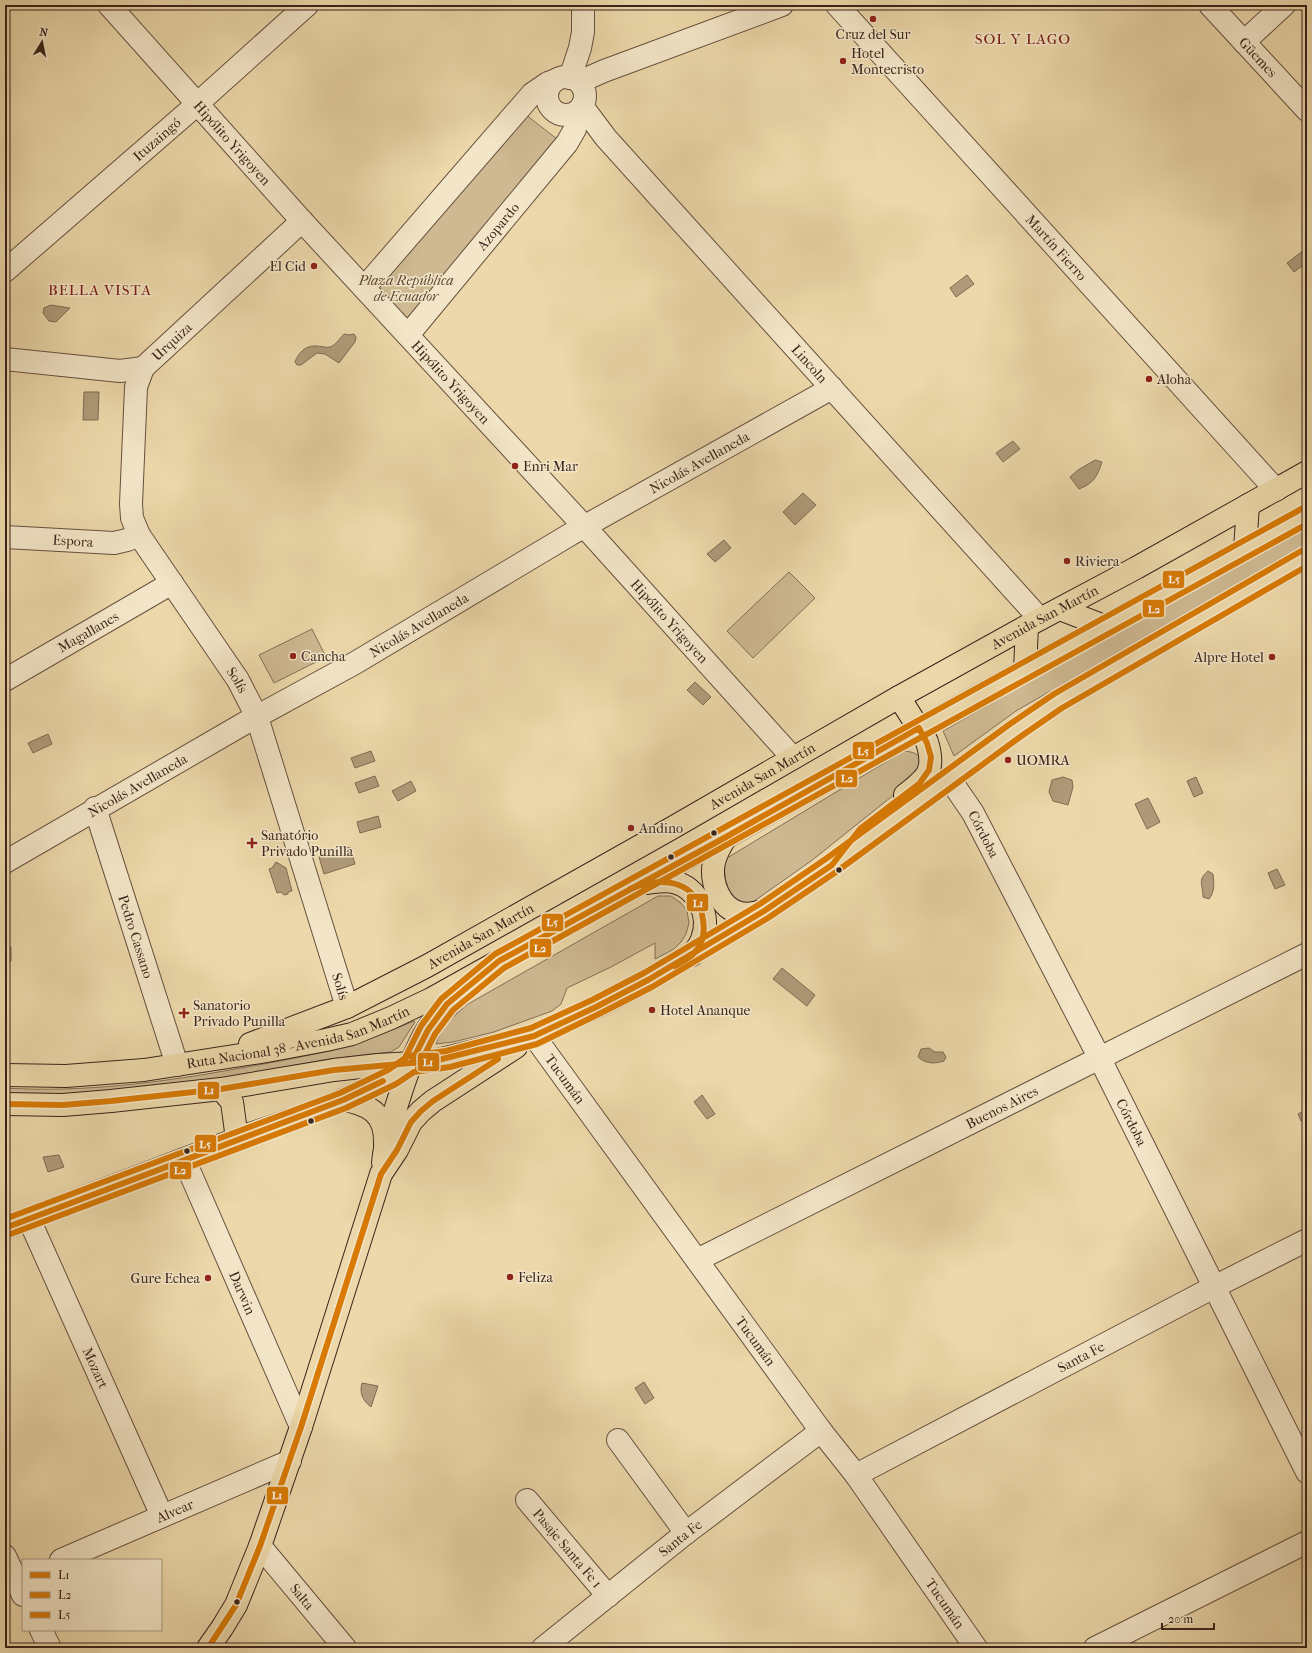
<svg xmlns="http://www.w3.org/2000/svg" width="1312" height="1653" font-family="'IM FELL French Canon',serif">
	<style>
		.green { fill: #ceb992; stroke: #846e56 }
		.water { fill: #af9a79; stroke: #806a53 }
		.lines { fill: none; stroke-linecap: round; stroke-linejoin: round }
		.minor-casing { stroke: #66503e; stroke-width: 24 }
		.major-casing { stroke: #3a231a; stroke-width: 24 }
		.minor { stroke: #f3e6c8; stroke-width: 22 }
		.major { stroke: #ecd8aa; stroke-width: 22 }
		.bus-1-casing { stroke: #f3e6c8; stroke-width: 9 }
		.bus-2-casing { stroke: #f3e6c8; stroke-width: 9 }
		.bus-3-casing { stroke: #f3e6c8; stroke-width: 9 }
		.bus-1 { stroke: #d87a05; stroke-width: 6 }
		.bus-2 { stroke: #d87a05; stroke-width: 6 }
		.bus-3 { stroke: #d87a05; stroke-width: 6 }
		.poi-dot { fill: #8f2418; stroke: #f3e6c8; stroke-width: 1.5 }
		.bus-dot { fill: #3a231a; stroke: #f3e6c8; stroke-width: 1.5 }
		.labels { text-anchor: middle; stroke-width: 3; stroke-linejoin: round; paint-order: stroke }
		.poi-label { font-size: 14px; fill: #3a231a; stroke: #f3e6c8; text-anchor: start }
		.street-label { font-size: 14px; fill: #3a231a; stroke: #f3e6c8 }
		.park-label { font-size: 14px; font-style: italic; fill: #5f4838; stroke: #f3e6c8 }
		.neighbourhood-label { font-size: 15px; letter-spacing: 1px; fill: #7a1f14; stroke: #f3e6c8 }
		.line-badge { stroke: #f3e6c8; stroke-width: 1.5 }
		.badge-label { font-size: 11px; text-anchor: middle; font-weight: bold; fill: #fff }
	</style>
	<rect width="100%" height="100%" fill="#ecd8aa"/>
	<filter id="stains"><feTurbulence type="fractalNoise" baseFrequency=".005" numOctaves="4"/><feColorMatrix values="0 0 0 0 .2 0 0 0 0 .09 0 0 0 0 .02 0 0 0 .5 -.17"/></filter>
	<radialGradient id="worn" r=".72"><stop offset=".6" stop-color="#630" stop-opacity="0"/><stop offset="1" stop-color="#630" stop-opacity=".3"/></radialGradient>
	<!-- green -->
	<g class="green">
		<path d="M525 114 562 143 408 335 364 288Z"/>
		<path d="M1307 528V543L1016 711 954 756 943 731 1086 649Z"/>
		<path d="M789 572 815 598 753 658 727 631Z"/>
		<path d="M312 629 326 657 274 683 259 655Z"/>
		<path d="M904 751C913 752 917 753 922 760L920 774 811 861 750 904 741 903 726 893 722 868 727 858Z"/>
		<path d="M658 896H671L681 903 687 911 689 923 686 934 681 942 674 949 655 959V943L611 967 567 988 561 1004 552 1011 494 1032 453 1042 436 1044C440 1027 455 1015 468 1004Z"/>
		<path d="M414 1021 415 1022 399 1047 391 1052 329 1059 190 1084 72 1096 5 1095V1088C84 1093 164 1082 241 1068 269 1063 297 1058 324 1052 355 1045 385 1033 414 1021Z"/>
	</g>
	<!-- water -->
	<g class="water">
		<path d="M1304 250 1307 254V262L1294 272 1287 263Z"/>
		<path d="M967 275 974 284 956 297 950 288Z"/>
		<path d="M51 305 70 308 56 322 49 321 43 313 44 308Z"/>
		<path d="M344 334 349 335 354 334 356 337 355 342 339 363 325 354 317 353 301 365H297L295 362C298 353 306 345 316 346 321 346 325 348 330 347 336 345 340 338 344 334Z"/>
		<path d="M84 392H99L98 420H83Z"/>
		<path d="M1013 441 1020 449 1003 462 996 453Z"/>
		<path d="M1095 460 1102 462C1097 477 1094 483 1079 489L1070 477 1078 470Z"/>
		<path d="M803 493 816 505 795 525 783 512Z"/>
		<path d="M724 540 731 548 715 562 707 554Z"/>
		<path d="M695 682 711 697 703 705 687 690Z"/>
		<path d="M48 734 52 744 33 753 28 743Z"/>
		<path d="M371 751 375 761 355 768 351 758Z"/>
		<path d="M375 776 379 786 359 793 355 783Z"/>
		<path d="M1063 777 1072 780 1073 787 1068 805 1053 801 1049 792 1052 780Z"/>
		<path d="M1196 777 1203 793 1194 797 1187 781Z"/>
		<path d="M411 781 416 791 398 801 392 791Z"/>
		<path d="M1148 798 1160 822 1147 829 1135 804Z"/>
		<path d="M378 816 381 827 360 833 357 822Z"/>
		<path d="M350 847 355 864 324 874 319 857 322 853 326 854Z"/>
		<path d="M276 862 286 868 292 891 288 892V894L284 895 281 892 277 893 269 869 272 868Z"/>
		<path d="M1277 869 1285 885 1275 889 1268 873Z"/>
		<path d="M1208 871 1213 874C1214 884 1215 891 1209 899L1203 897C1203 885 1197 880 1208 871Z"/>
		<path d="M5 935 11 948V961L5 962Z"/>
		<path d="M782 968 815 995 807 1006 773 979Z"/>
		<path d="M929 1048 935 1052H943L946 1057 944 1061C934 1064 926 1064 918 1057L921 1049Z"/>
		<path d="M702 1095 715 1114 707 1119 694 1102Z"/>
		<path d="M1307 1109V1118L1301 1121 1298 1114Z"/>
		<path d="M59 1155 64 1167 48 1172 43 1157Z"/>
		<path d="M644 1382 654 1398 645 1404 635 1388Z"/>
		<path d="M362 1383 378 1386 371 1407C363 1401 359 1393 362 1383Z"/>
	</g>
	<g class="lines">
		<defs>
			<g id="minor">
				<path id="s1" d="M109 5 302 221 593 536 793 758"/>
				<path id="s2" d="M837 5 1276 490"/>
				<path id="s3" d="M1210 5 1307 110"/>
				<path d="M1244 42 1284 5"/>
				<circle cx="566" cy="96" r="19"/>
				<path d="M570 78 580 48 583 32V5"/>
				<path d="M579 82 604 71 782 5"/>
				<path id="s4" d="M582 106 606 138 1040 619"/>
				<path id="s5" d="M5 271 187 113 307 5"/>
				<path d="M364 288 532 94 548 83 554 81"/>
				<path id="s6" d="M408 335 567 143 575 129 578 111"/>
				<path id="s7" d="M5 359 120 371 143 368 302 221"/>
				<path id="s8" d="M143 368 136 387 131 504 132 518 139 535 238 680 257 717 347 1007"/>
				<path id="s9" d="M5 537 114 543 127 540 139 535"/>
				<path id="s10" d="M5 680 172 583"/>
				<path id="s11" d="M949 778 973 813 1099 1057 1307 1472"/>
				<path id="s12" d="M95 808 177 1065"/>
				<path id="s13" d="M5 862 245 723 355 663 571 534 832 388"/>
				<path id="s14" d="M534 1036 821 1431 856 1475 976 1648"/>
				<path id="s15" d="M184 1159 301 1427"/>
				<path id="s16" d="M29 1219 162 1516"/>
				<path id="s17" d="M697 1260 1307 954"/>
				<path d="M618 1440 686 1533"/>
				<path id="s18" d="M856 1475 1214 1287 1307 1240"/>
				<path id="s19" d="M527 1500 608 1596"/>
				<path id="s20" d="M260 1546 345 1648"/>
				<path d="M5 1556 23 1595"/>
				<path id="s21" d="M61 1560 290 1461"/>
				<path d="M41 1630 50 1648"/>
				<path id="s22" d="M543 1648 686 1533 821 1431"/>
				<path d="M1095 1648 1307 1542"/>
			</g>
			<g id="major">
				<path d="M1245 549 1248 505"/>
				<path d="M1060 609 1104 626"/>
				<path d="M1025 670 1027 626"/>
				<path d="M899 697 926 740"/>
				<path d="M905 795C927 778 936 771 927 742"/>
				<path d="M726 837C721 845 716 853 714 862 710 881 719 908 740 913 748 915 756 913 764 911"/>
				<path d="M646 883C655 882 665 880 674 882 698 888 711 916 702 939 700 945 696 950 692 955"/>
				<path id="s23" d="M250 1044 347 1007 427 966 672 828 899 697 1027 626 1136 568 1307 472"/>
				<path id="s24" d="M5 1075 66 1076 144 1070 267 1051 326 1040 352 1034 391 1018 431 999 499 961 726 837 962 705 1307 515"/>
				<path d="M221 1089 232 1102 237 1139"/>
				<path d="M343 1100C369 1104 386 1114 385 1143"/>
				<path d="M5 1104 63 1105 111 1101 221 1089 334 1070 378 1065 430 1062 534 1036 596 1007 648 980 764 911 832 865 1015 730 1058 701 1307 557"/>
				<path d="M383 1163C385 1140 393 1117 400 1095 407 1073 415 1050 427 1030 437 1015 450 1002 464 990"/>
				<path d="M5 1228C82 1198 160 1168 237 1139 296 1117 357 1100 410 1065"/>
				<path d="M208 1648 222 1628 236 1605 260 1546 301 1427 381 1174 397 1150 411 1122 421 1111 433 1101 516 1047"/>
			</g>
		</defs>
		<!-- minor casing -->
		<use href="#minor" class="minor-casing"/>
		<!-- major casing -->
		<use href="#major" class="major-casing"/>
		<!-- minor -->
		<use href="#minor" class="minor"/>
		<!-- major -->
		<use href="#major" class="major"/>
		<defs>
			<g id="bus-1">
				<path d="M919 728 927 743 931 757 929 770 919 784 860 829 832 865 764 911 648 980 596 1007 534 1036 430 1062 411 1063 428 1030 447 1004 499 961 726 837Z"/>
				<path d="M630 889C662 876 698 879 703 920 705 932 703 943 695 952 690 958 682 962 675 966"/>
				<path d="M5 1104 63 1105 111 1101 221 1089 334 1070 411 1063"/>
				<path d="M5 1228 343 1100 383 1081"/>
				<path d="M208 1648 236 1605 260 1546 301 1427 381 1174 397 1150 411 1122 421 1111 433 1101 498 1059"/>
			</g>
			<g id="bus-2">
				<path d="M418 1068 435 1034 453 1010 504 968 1307 524"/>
				<path d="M8 1235 346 1108 396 1084 414 1072 450 1067 537 1044 599 1014 652 987 768 918 836 872 1020 737 1062 708 1307 566"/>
			</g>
			<g id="bus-3">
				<path d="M404 1060 421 1026 441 999 495 954 1303 508"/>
				<path d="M5 1219 340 1093 388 1070 408 1056 446 1051 531 1028 592 1000 644 973 760 904 827 858 1010 724 1054 694 1303 550"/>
			</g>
		</defs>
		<!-- bus-1 casing -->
		<use href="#bus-1" class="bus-1-casing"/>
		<!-- bus-2 casing -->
		<use href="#bus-2" class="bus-2-casing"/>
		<!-- bus-3 casing -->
		<use href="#bus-3" class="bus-3-casing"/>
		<!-- bus-1 -->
		<use href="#bus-1" class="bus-1"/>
		<!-- bus-2 -->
		<use href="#bus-2" class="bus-2"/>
		<!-- bus-3 -->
		<use href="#bus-3" class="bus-3"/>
	</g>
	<!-- markers -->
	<g class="poi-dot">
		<circle cx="873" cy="19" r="4"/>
		<circle cx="843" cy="61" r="4"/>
		<circle cx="314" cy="266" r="4"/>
		<circle cx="1149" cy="379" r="4"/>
		<circle cx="515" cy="466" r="4"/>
		<circle cx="1067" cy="561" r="4"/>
		<circle cx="293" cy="656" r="4"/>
		<circle cx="1272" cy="657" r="4"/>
		<circle cx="1008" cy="760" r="4"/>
		<circle cx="631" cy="828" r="4"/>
		<path d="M250 837h4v4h4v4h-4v4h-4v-4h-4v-4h4z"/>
		<circle cx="652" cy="1010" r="4"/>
		<path d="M182 1007h4v4h4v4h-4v4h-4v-4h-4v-4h4z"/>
		<circle cx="510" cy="1277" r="4"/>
		<circle cx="208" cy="1278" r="4"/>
	</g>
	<g class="bus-dot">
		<circle cx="714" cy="833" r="3.5"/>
		<circle cx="671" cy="857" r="3.5"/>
		<circle cx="839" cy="870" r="3.5"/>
		<circle cx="311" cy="1121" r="3.5"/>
		<circle cx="187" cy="1151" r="3.5"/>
		<circle cx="237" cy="1602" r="3.5"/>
	</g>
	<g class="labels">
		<!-- poi labels -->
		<g class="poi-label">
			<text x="873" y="39" text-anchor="middle">Cruz del Sur</text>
			<text x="851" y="58">Hotel<tspan x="851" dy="16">Montecristo</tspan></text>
			<text x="306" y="271" text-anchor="end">El Cid</text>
			<text x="1157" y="384">Aloha</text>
			<text x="523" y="471">Enri Mar</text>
			<text x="1075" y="566">Riviera</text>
			<text x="301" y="661">Cancha</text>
			<text x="1264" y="662" text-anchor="end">Alpre Hotel</text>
			<text x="1016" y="765">UOMRA</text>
			<text x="639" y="833">Andino</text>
			<text x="261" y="840">Sanatório<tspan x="261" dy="16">Privado Punilla</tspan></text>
			<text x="193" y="1010">Sanatorio<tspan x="193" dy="16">Privado Punilla</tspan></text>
			<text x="660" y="1015">Hotel Ananque</text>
			<text x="518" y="1282">Feliza</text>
			<text x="200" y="1283" text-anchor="end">Gure Echea</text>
		</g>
		<!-- street labels -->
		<g class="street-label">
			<text dy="5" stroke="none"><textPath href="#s3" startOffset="71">Güemes</textPath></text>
			<text dy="5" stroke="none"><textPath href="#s5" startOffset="201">Ituzaingó</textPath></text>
			<text dy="5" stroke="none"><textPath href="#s1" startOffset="185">Hipólito Yrigoyen</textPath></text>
			<text dy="5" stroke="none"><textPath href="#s6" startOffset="141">Azopardo</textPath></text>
			<text dy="5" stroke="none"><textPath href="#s2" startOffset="327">Martín Fierro</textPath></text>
			<text dy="5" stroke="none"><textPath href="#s7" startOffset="178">Urquiza</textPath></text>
			<text dy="5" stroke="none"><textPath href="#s4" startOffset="344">Lincoln</textPath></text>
			<text dy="5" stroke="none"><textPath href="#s1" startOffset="509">Hipólito Yrigoyen</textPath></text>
			<text dy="5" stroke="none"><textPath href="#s13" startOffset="801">Nicolás Avellaneda</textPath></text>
			<text dy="5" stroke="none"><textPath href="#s9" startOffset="68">Espora</textPath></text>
			<text dy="5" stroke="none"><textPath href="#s23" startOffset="903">Avenida San Martín</textPath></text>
			<text dy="5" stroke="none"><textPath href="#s1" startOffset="833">Hipólito Yrigoyen</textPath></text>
			<text dy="5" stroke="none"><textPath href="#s13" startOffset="477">Nicolás Avellaneda</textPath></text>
			<text dy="5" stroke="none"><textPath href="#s10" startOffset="96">Magallanes</textPath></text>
			<text dy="5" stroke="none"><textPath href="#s8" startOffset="345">Solís</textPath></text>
			<text dy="5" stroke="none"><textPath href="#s23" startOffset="579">Avenida San Martín</textPath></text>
			<text dy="5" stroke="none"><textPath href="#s13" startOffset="153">Nicolás Avellaneda</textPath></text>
			<text dy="5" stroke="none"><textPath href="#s11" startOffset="66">Córdoba</textPath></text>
			<text dy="5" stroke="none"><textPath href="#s23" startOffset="255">Avenida San Martín</textPath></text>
			<text dy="5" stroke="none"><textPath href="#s12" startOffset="135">Pedro Cassano</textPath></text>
			<text dy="5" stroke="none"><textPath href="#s8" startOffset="669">Solís</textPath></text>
			<text dy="5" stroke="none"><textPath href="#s24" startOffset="297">Ruta Nacional 38 - Avenida San Martín</textPath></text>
			<text dy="5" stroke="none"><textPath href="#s14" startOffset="53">Tucumán</textPath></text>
			<text dy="5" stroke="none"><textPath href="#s17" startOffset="341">Buenos Aires</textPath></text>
			<text dy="5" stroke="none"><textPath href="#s11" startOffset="390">Córdoba</textPath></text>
			<text dy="5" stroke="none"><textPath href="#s15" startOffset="146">Darwin</textPath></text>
			<text dy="5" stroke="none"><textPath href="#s14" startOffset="377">Tucumán</textPath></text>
			<text dy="5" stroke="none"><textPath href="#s18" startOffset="254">Santa Fe</textPath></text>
			<text dy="5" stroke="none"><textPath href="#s16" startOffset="163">Mozart</textPath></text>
			<text dy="5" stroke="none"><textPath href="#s21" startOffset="124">Alvear</textPath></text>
			<text dy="5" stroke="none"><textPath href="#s22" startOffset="176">Santa Fe</textPath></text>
			<text dy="5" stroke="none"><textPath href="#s19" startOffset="63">Pasaje Santa Fe 1</textPath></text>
			<text dy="5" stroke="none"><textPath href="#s20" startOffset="66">Salta</textPath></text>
			<text dy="5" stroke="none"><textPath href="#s14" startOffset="701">Tucumán</textPath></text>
		</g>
		<!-- park labels -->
		<g class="park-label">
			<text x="406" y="285">Plaza República<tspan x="406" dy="16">de Ecuador</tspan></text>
		</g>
		<!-- neighbourhood labels -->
		<g class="neighbourhood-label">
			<text x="1023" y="44">SOL Y LAGO</text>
			<text x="100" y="295">BELLA VISTA</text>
		</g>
	</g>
	<g class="line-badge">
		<rect x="1162" y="570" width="23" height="19" rx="4" fill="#d87a05"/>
		<rect x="1142" y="599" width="23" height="19" rx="4" fill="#d87a05"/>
		<rect x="852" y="741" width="23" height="19" rx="4" fill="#d87a05"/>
		<rect x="835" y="769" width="23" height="19" rx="4" fill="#d87a05"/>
		<rect x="686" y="893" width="23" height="19" rx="4" fill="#d87a05"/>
		<rect x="541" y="913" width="23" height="19" rx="4" fill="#d87a05"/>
		<rect x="529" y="938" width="23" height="20" rx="4" fill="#d87a05"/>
		<rect x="417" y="1052" width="23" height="20" rx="4" fill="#d87a05"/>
		<rect x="197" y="1081" width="23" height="19" rx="4" fill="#d87a05"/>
		<rect x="194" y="1134" width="23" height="19" rx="4" fill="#d87a05"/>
		<rect x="169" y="1161" width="23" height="19" rx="4" fill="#d87a05"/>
		<rect x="266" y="1486" width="23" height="19" rx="4" fill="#d87a05"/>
	</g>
	<g class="badge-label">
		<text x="1174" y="583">L5</text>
		<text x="1154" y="613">L2</text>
		<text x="863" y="755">L5</text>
		<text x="847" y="782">L2</text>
		<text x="698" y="907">L1</text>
		<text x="552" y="926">L5</text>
		<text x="540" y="952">L2</text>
		<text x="428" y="1066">L1</text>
		<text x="209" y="1094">L1</text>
		<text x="205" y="1148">L5</text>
		<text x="180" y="1174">L2</text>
		<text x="277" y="1499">L1</text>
	</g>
	<!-- margin -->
	<rect width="1312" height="1653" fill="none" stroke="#ecd8aa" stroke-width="20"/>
	<rect x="6" y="6" width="1300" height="1641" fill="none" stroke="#3a231a" stroke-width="2"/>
	<rect x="10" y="10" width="1292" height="1633" fill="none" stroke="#3a231a"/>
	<!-- legend -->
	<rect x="22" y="1559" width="140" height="72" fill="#f3e6c8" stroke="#a99882"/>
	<rect x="30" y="1572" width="20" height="6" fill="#d87a05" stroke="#a99882"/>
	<text x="58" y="1579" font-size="12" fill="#3a231a">L1</text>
	<rect x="30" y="1592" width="20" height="6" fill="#d87a05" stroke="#a99882"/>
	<text x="58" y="1599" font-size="12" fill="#3a231a">L2</text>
	<rect x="30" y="1612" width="20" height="6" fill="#d87a05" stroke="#a99882"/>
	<text x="58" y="1619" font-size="12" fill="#3a231a">L5</text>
	<!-- north arrow -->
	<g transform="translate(42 42) rotate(10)" stroke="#f3e6c8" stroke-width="3" paint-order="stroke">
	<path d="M0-3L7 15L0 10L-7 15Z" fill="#3a231a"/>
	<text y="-6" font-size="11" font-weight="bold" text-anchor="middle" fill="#3a231a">N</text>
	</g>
	<!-- scale -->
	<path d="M1162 1623v6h52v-6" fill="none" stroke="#3a231a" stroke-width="2"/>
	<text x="1168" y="1623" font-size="12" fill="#3a231a" stroke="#f3e6c8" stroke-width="3" paint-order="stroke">20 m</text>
	<rect width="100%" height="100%" filter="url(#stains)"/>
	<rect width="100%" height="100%" fill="url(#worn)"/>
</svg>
